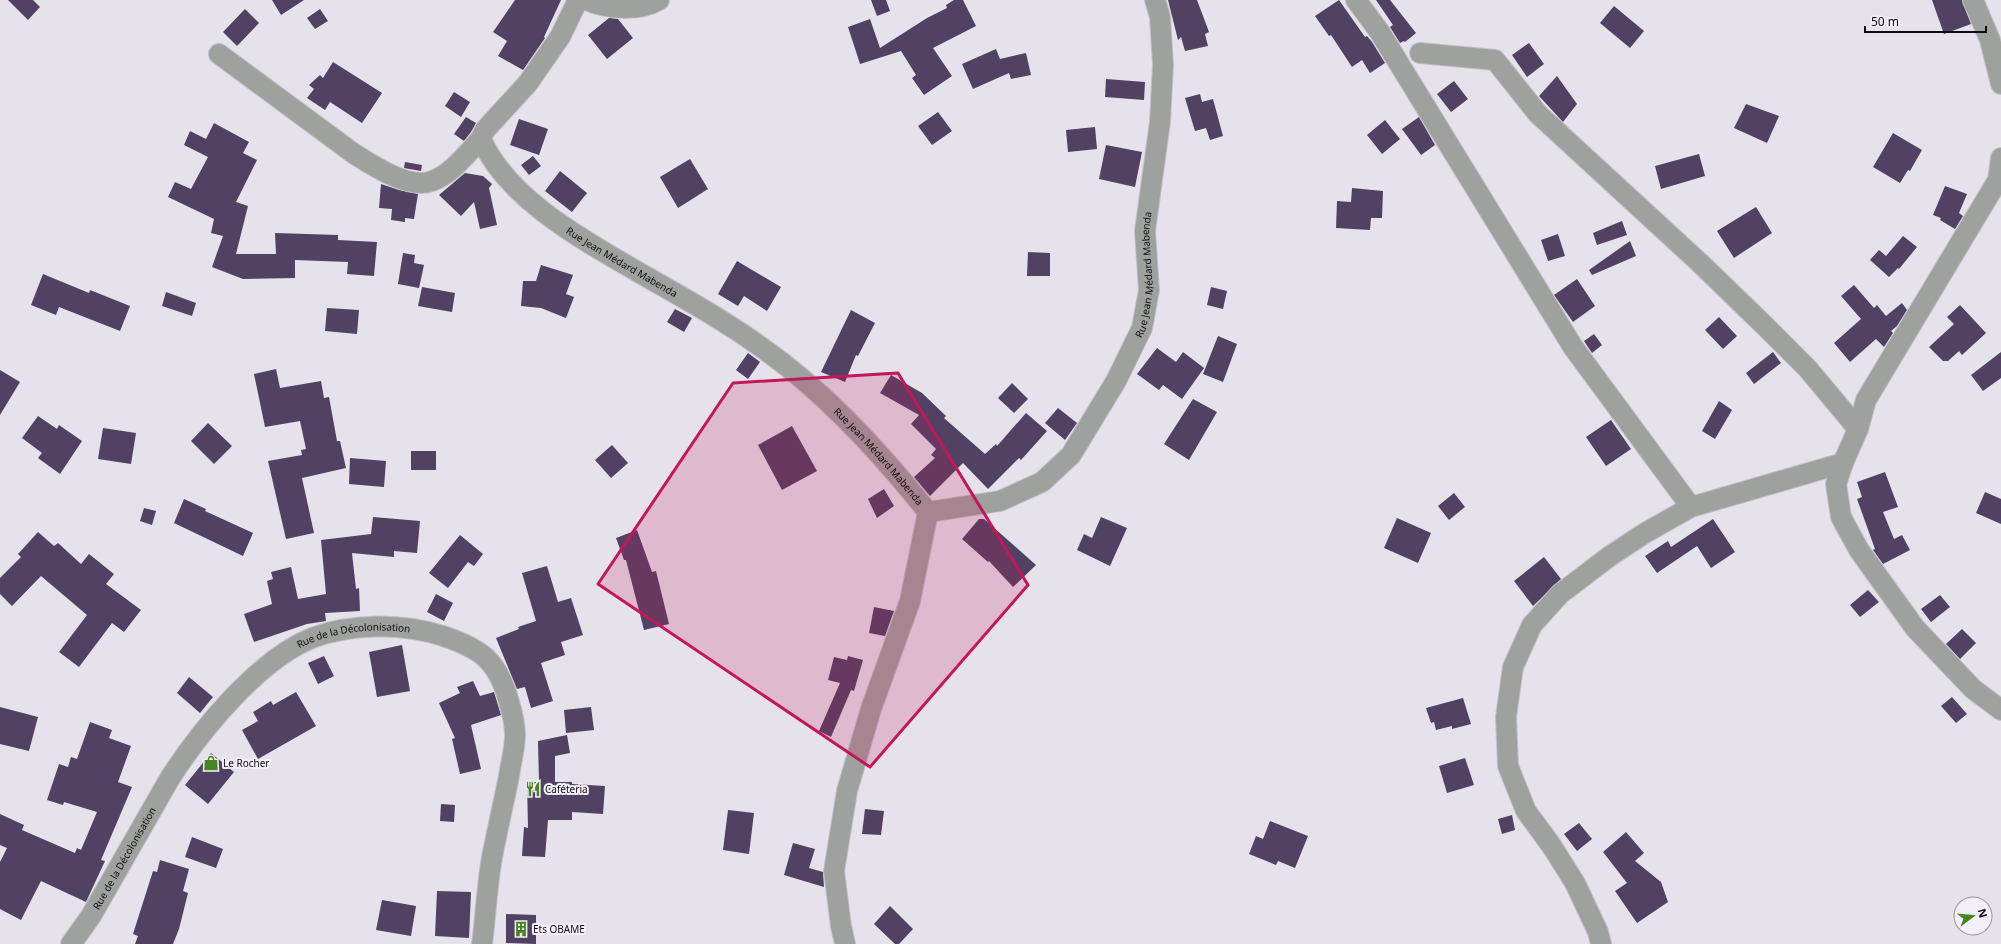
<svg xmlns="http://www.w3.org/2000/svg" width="2001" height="944" font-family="'Noto Sans',sans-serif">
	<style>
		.building { fill: #514163 }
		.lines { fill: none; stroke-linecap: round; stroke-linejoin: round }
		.minor-casing { stroke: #c3c0c9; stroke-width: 22 }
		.minor { stroke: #9fa19e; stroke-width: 20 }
		.marked { fill: #c2185b; fill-opacity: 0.2; stroke: #c2185b; stroke-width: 3; stroke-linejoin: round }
		.labels { text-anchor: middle; stroke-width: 4; stroke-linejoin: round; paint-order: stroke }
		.street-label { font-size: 10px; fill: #0e0c10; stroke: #f4eff9 }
		.poi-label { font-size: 10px; fill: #0e0c10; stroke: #f4eff9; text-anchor: start }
	</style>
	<rect width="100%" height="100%" fill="#e6e2ec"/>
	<!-- building -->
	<g class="building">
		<path d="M8 0H33L40 7 28 20Z"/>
		<path d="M272 0H304L281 15Z"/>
		<path d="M515 0H561L544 37 545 38 523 70 498 56 507 41 493 32Z"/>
		<path d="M871 0H886L890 11 877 16Z"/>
		<path d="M954 0H963L976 26 933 48 952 76 924 95 912 78 916 75 901 51 860 64 848 27 870 19 880 48 927 18 947 8 946 5Z"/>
		<path d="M1168 0H1197L1209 32 1205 34 1208 46 1185 51 1181 37 1178 40Z"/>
		<path d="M1339 0 1365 37 1367 36 1372 42 1385 63 1370 73 1362 60 1352 67 1331 35 1329 36 1315 16Z"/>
		<path d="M1376 0H1390L1416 33 1405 42 1404 41 1400 43 1390 27 1393 25Z"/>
		<path d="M1932 0H1962L1971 24 1944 34Z"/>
		<path d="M1614 6 1644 31 1630 48 1600 23Z"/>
		<path d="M245 9 259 23 237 46 223 32Z"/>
		<path d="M320 9 328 21 315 29 307 18Z"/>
		<path d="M609 18 618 19 633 38 607 59 588 35Z"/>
		<path d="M1529 43 1544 64 1527 77 1512 55Z"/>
		<path d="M996 49 1000 59 1026 53 1031 75 1011 79 1009 73 973 89 962 64Z"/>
		<path d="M333 62 382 93 362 123 330 102 325 110 307 98 314 89 309 85 320 75 323 78Z"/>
		<path d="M1557 76 1577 104 1563 122 1539 96Z"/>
		<path d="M1106 79 1145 82 1144 100 1105 97Z"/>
		<path d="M1454 81 1468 99 1451 112 1437 94Z"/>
		<path d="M454 92 470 102 461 117 445 106Z"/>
		<path d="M1200 94 1202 102 1213 99 1223 136 1210 140 1206 128 1195 131 1185 98Z"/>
		<path d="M1746 104 1779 116 1767 143 1734 128Z"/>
		<path d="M938 112 952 131 932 145 918 126Z"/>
		<path d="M466 117 476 123 471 132 464 141 454 134Z"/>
		<path d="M1419 117 1435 145 1421 155 1402 129Z"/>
		<path d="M519 119 548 129 539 155 510 145Z"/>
		<path d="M1385 120 1400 139 1382 154 1367 135Z"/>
		<path d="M214 123 249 142 243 153 257 160 236 202 248 206 236 254H276L275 233 338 235V240L377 242 374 276 347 274 348 262 295 260V278L243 279 212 267 223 236 211 233 214 219 168 197 175 182 191 189 208 157 184 145 190 131 206 139Z"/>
		<path d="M1095 127 1097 149 1068 152 1066 130Z"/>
		<path d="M1893 133 1922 150 1910 171 1908 170 1900 183 1873 167Z"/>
		<path d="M1106 145 1142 152 1135 187 1099 179Z"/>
		<path d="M1699 154 1705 176 1661 189 1655 166Z"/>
		<path d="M533 156 541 166 529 175 521 165Z"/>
		<path d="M690 159 708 189 678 208 660 177Z"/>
		<path d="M405 162 422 165 421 171 404 168Z"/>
		<path d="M560 171 587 193 572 212 545 191Z"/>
		<path d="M465 173 483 176 492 184 489 188 497 225 480 229 474 202 461 216 439 195Z"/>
		<path d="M381 184 399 190 418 194 414 219 405 218V222L391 220 392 209 379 208Z"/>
		<path d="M1945 186 1967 194 1959 213 1963 216 1955 229 1940 220 1941 218 1933 215Z"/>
		<path d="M1352 188 1383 191 1382 218H1371L1370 230 1336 228 1337 201 1351 202Z"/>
		<path d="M1756 207 1772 233 1734 258 1717 231Z"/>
		<path d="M1622 221 1627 235 1597 245 1593 233Z"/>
		<path d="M1558 234 1565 256 1548 261 1541 240Z"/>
		<path d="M1903 236 1917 247 1899 269 1898 268 1889 277 1870 260 1879 250 1886 256Z"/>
		<path d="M1630 241 1636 256 1592 275 1589 270Z"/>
		<path d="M1028 252 1050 253V276H1027Z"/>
		<path d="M403 253 415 255 414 263 424 265 419 288 398 284Z"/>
		<path d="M737 261 781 287 767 311 744 296 738 306 718 294Z"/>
		<path d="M541 265 573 275 566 294 574 297 566 318 541 308 521 306 523 281H536Z"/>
		<path d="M43 274 89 293 90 290 130 306 120 331 59 307 56 315 31 305Z"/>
		<path d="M1577 279 1595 306 1573 322 1554 295Z"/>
		<path d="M1854 285 1874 308 1877 305 1886 316 1902 303 1907 310 1897 326 1891 331 1893 333 1884 347 1876 339 1850 362 1834 343 1861 319 1841 296Z"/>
		<path d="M422 287 455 293 452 312 418 306Z"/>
		<path d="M1211 287 1227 291 1223 309 1207 305Z"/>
		<path d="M166 292 196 303 192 316 162 306Z"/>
		<path d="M1960 305 1986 333 1962 355 1959 351 1948 361H1943L1929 347 1954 324 1947 317Z"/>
		<path d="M327 308 359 310 357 334 325 331Z"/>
		<path d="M675 309 692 318 684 332 667 322Z"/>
		<path d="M851 310 875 323 858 356 856 355 845 382 821 372Z"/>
		<path d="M1719 317 1737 336 1723 349 1705 330Z"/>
		<path d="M1594 334 1602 345 1592 353 1584 341Z"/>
		<path d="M1218 336 1237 344 1223 382 1203 374Z"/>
		<path d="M1157 348 1176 362 1183 352 1204 368 1182 399 1163 385 1159 390 1137 374Z"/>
		<path d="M1773 352 1781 363 1754 384 1746 373Z"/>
		<path d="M2001 352V378L1983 391 1971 375Z"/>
		<path d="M748 353 760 362 748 379 736 370Z"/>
		<path d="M276 369 280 388 321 381 324 398 329 397 337 441H340L346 468 302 478 314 533 286 539 268 461 302 455 301 450 306 449 300 421 265 427 254 374Z"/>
		<path d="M0 370 20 382 0 415Z"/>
		<path d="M891 375 922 393 946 416 944 418 985 454 996 444 997 446 1026 413 1047 431 1021 460 1019 458 988 489 963 463 930 496 914 477 935 458 931 455 936 449 911 424 919 415 880 393Z"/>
		<path d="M1012 383 1028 399 1014 413 998 398Z"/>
		<path d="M1193 399 1217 412 1189 460 1164 444Z"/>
		<path d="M1719 401 1732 410 1715 439 1702 431Z"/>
		<path d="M1058 408 1077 423 1065 440 1045 423Z"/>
		<path d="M38 416 57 429 59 425 82 441 60 474 38 458 42 453 22 438Z"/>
		<path d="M1611 420 1631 449 1606 466 1586 437Z"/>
		<path d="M208 423 232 446 214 464 191 441Z"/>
		<path d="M792 426 817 471 782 490 758 445Z"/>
		<path d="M103 428 136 433 131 464 98 459Z"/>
		<path d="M612 445 628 463 611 478 595 460Z"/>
		<rect x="411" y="451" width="25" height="19"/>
		<path d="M350 458 386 461 384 487 349 484Z"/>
		<path d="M1885 472 1898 507 1883 512 1894 539 1902 535 1910 550 1883 564 1873 550 1875 549 1857 499 1862 497 1857 482Z"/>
		<path d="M884 489 894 506 877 518 868 499Z"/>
		<path d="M1985 492 2001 499V524L1976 513Z"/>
		<path d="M1454 493 1465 507 1449 520 1438 506Z"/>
		<path d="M184 499 206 509 205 511 253 533 243 556 174 523Z"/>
		<path d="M144 508 156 511 152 525 140 521Z"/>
		<path d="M373 517 420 521 417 553 394 551V557L352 553 356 589 359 588 360 611 325 613 326 621 307 624 254 642 244 614 272 604 267 581 273 579 271 572 291 567 298 599 326 594 321 540 371 534Z"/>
		<path d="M1101 517 1127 528 1110 566 1077 550 1084 534 1092 538Z"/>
		<path d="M1397 518 1431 533 1418 563 1384 548Z"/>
		<path d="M979 519H984L1036 565 1013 587 989 561 988 562 962 539Z"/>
		<path d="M1713 519 1735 552 1711 568 1697 546 1657 573 1645 556 1668 541 1671 547Z"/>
		<path d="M637 530 652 572 656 571 669 624 644 630 626 560H624L616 538Z"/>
		<path d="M38 532 54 546 58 543 81 564 89 554 114 574 106 584 141 610 124 632 112 623 79 667 59 652 87 615 41 576 12 606 0 594V578L21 557 18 554Z"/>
		<path d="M460 535 483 554 474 566 468 562 448 588 429 573Z"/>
		<path d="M1544 557 1561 579 1533 606 1514 581Z"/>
		<path d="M547 566 558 602 571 598 583 635 561 642 565 655 541 663 553 701 531 708 525 687 517 689 496 638 519 629 518 627 536 621 522 573Z"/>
		<path d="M1868 590 1879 602 1860 617 1850 605Z"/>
		<path d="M436 594 453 603 444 621 427 612Z"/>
		<path d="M1940 595 1950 607 1931 622 1921 609Z"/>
		<path d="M874 607 894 611 885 636 869 633Z"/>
		<path d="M1962 629 1976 643 1960 659 1946 644Z"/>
		<path d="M402 645 410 691 377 697 369 652Z"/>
		<path d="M324 656 334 676 318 684 308 663Z"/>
		<path d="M848 656 863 660 854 691 851 690 831 737 819 731 840 683 828 680 834 657 847 660Z"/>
		<path d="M189 677 213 697 200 713 177 693Z"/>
		<path d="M473 681 480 696 494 692 501 715 471 725 481 769 460 774 452 739 455 738 439 703 460 693 457 687Z"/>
		<path d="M296 692 316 726 258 759 242 730 258 721 253 712 271 701 273 705Z"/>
		<path d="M1952 697 1967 714 1956 723 1941 706Z"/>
		<path d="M1463 698 1471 724 1452 729V726L1436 730 1434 722 1431 723 1426 708Z"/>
		<path d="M0 707 38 717 29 751 0 744Z"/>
		<path d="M591 707 594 730 566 733 564 710Z"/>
		<path d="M90 722 112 730 109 738 131 746 118 782 132 787 101 860 105 861 86 902 41 881 21 920 0 909V862L7 848 0 845V814L24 825 22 830 75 853 77 848 81 850 97 812 64 802 63 805 47 800 59 764 68 767 71 757 77 759Z"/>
		<path d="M567 735 570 753 555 756V782H572V784L605 786 603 814 572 812V820H548L545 857 522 856 524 827 528 828 527 782H539L538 741Z"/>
		<path d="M211 753 234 772 208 804 185 785Z"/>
		<path d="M1465 758 1474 785 1447 793 1439 766Z"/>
		<path d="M441 804 455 805 454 822 440 821Z"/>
		<path d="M865 809 884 811 881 835 862 834Z"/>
		<path d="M728 810 754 813 749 854 723 850Z"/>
		<path d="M1512 815 1515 830 1502 834 1498 819Z"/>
		<path d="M1270 821 1308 836 1295 868 1278 861 1276 865 1249 854 1256 836 1263 839Z"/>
		<path d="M1579 823 1592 839 1577 851 1564 834Z"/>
		<path d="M1626 832 1644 853 1635 861 1661 882 1668 902 1637 923 1615 891 1627 883 1603 852Z"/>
		<path d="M192 837 223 849 216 868 185 857Z"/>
		<path d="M793 843 815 849 809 868 823 872 824 887 784 875Z"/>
		<path d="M160 860 189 869 183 891 188 893 179 929 173 944H135L138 936 133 934 153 871 157 872Z"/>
		<path d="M437 891 471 892 469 938 435 936Z"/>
		<path d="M382 900 416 906 411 936 376 930Z"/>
		<path d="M890 906 913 929 899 944H895L874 924Z"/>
		<path d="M506 914 536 915V944L506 943Z"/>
	</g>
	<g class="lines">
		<defs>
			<g id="minor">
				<path id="s1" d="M578 0 560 37 528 83 485 130 481 139C509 202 589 243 645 276 684 298 725 321 761 347 823 390 881 453 928 512"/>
				<path d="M586 0C607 9 638 12 659 0"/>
				<path d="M1356 0 1379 31 1573 347 1691 507"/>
				<path d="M1973 0 1990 40 2001 84"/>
				<path d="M1420 53 1495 60 1538 114 1700 263 1764 325 1808 369 1858 429"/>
				<path d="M219 54 353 153C372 165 409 190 432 181 452 174 467 153 481 139"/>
				<path d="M1843 463 1836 484 1841 517 1859 550 1915 628 1973 689 2001 710"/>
				<path id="s2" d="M928 512 1000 501 1042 482 1071 455 1116 381 1142 328 1149 290 1145 231 1160 122 1163 65 1160 17 1155 0"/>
				<path id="s3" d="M71 944 91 916 170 778C201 730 258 660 312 638 352 623 403 623 443 636 482 649 498 661 509 702 512 712 515 724 515 735 515 749 511 762 509 776 504 801 498 827 493 852 487 882 486 914 482 944"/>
				<path d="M845 944 841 926 834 871 847 791 871 709 910 601 928 512"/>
				<path d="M1601 944 1598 932 1575 883 1551 845 1526 811 1508 766 1506 717 1513 667 1532 625 1560 594 1610 556 1645 533 1691 507 1843 463 1858 429 1866 400 1998 180 2001 158"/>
			</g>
		</defs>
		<!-- minor casing -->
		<use href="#minor" class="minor-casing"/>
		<!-- minor -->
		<use href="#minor" class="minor"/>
	</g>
	<!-- marked area -->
	<path class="marked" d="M898 373 1028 585 870 767 598 584 733 383Z"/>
	<!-- icons -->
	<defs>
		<symbol id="shop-bare" viewBox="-9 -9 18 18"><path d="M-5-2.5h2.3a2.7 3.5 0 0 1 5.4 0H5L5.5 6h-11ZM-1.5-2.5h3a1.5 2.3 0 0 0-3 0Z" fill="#478422" stroke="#f4eff9" stroke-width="2.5" paint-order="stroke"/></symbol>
		<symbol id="restaurant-bare" viewBox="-9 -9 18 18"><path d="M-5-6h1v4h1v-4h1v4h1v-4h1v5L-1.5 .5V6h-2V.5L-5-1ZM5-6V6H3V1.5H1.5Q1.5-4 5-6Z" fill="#478422" stroke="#f4eff9" stroke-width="2.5" paint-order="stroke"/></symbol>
		<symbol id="building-bare" viewBox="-9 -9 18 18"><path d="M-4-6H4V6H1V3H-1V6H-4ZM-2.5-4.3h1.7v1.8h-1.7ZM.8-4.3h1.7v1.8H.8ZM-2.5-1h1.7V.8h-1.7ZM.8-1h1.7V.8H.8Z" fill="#478422" stroke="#f4eff9" stroke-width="2.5" paint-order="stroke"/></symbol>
	</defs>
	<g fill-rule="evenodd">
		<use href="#shop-bare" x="200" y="752" width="22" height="22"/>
		<use href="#restaurant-bare" x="522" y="778" width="22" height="22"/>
		<use href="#building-bare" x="510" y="918" width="22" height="22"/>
	</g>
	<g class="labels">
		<!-- street labels -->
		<g class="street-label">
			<text dy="4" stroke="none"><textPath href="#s1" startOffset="361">Rue Jean Médard Mabenda</textPath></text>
			<text dy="4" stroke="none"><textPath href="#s2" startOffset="358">Rue Jean Médard Mabenda</textPath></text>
			<text dy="4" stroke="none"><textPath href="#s1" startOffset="685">Rue Jean Médard Mabenda</textPath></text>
			<text dy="4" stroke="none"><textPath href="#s3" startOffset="437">Rue de la Décolonisation</textPath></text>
			<text dy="4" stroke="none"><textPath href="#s3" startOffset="101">Rue de la Décolonisation</textPath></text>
		</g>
		<!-- poi labels -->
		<g class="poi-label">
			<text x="223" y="767">Le Rocher</text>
			<text x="545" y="793">Caféteria</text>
			<text x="533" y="933">Ets OBAME</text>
		</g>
	</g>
	<!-- north arrow -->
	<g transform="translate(1973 916) rotate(74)"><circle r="19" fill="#f4eff9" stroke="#98949c"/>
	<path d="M0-3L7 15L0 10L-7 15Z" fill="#478422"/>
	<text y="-6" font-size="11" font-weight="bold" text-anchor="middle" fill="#0e0c10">N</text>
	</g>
	<!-- scale -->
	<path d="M1865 26v6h121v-6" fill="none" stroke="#0e0c10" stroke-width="2"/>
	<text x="1871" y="26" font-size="12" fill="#0e0c10" stroke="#f4eff9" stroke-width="3" paint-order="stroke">50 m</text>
</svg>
